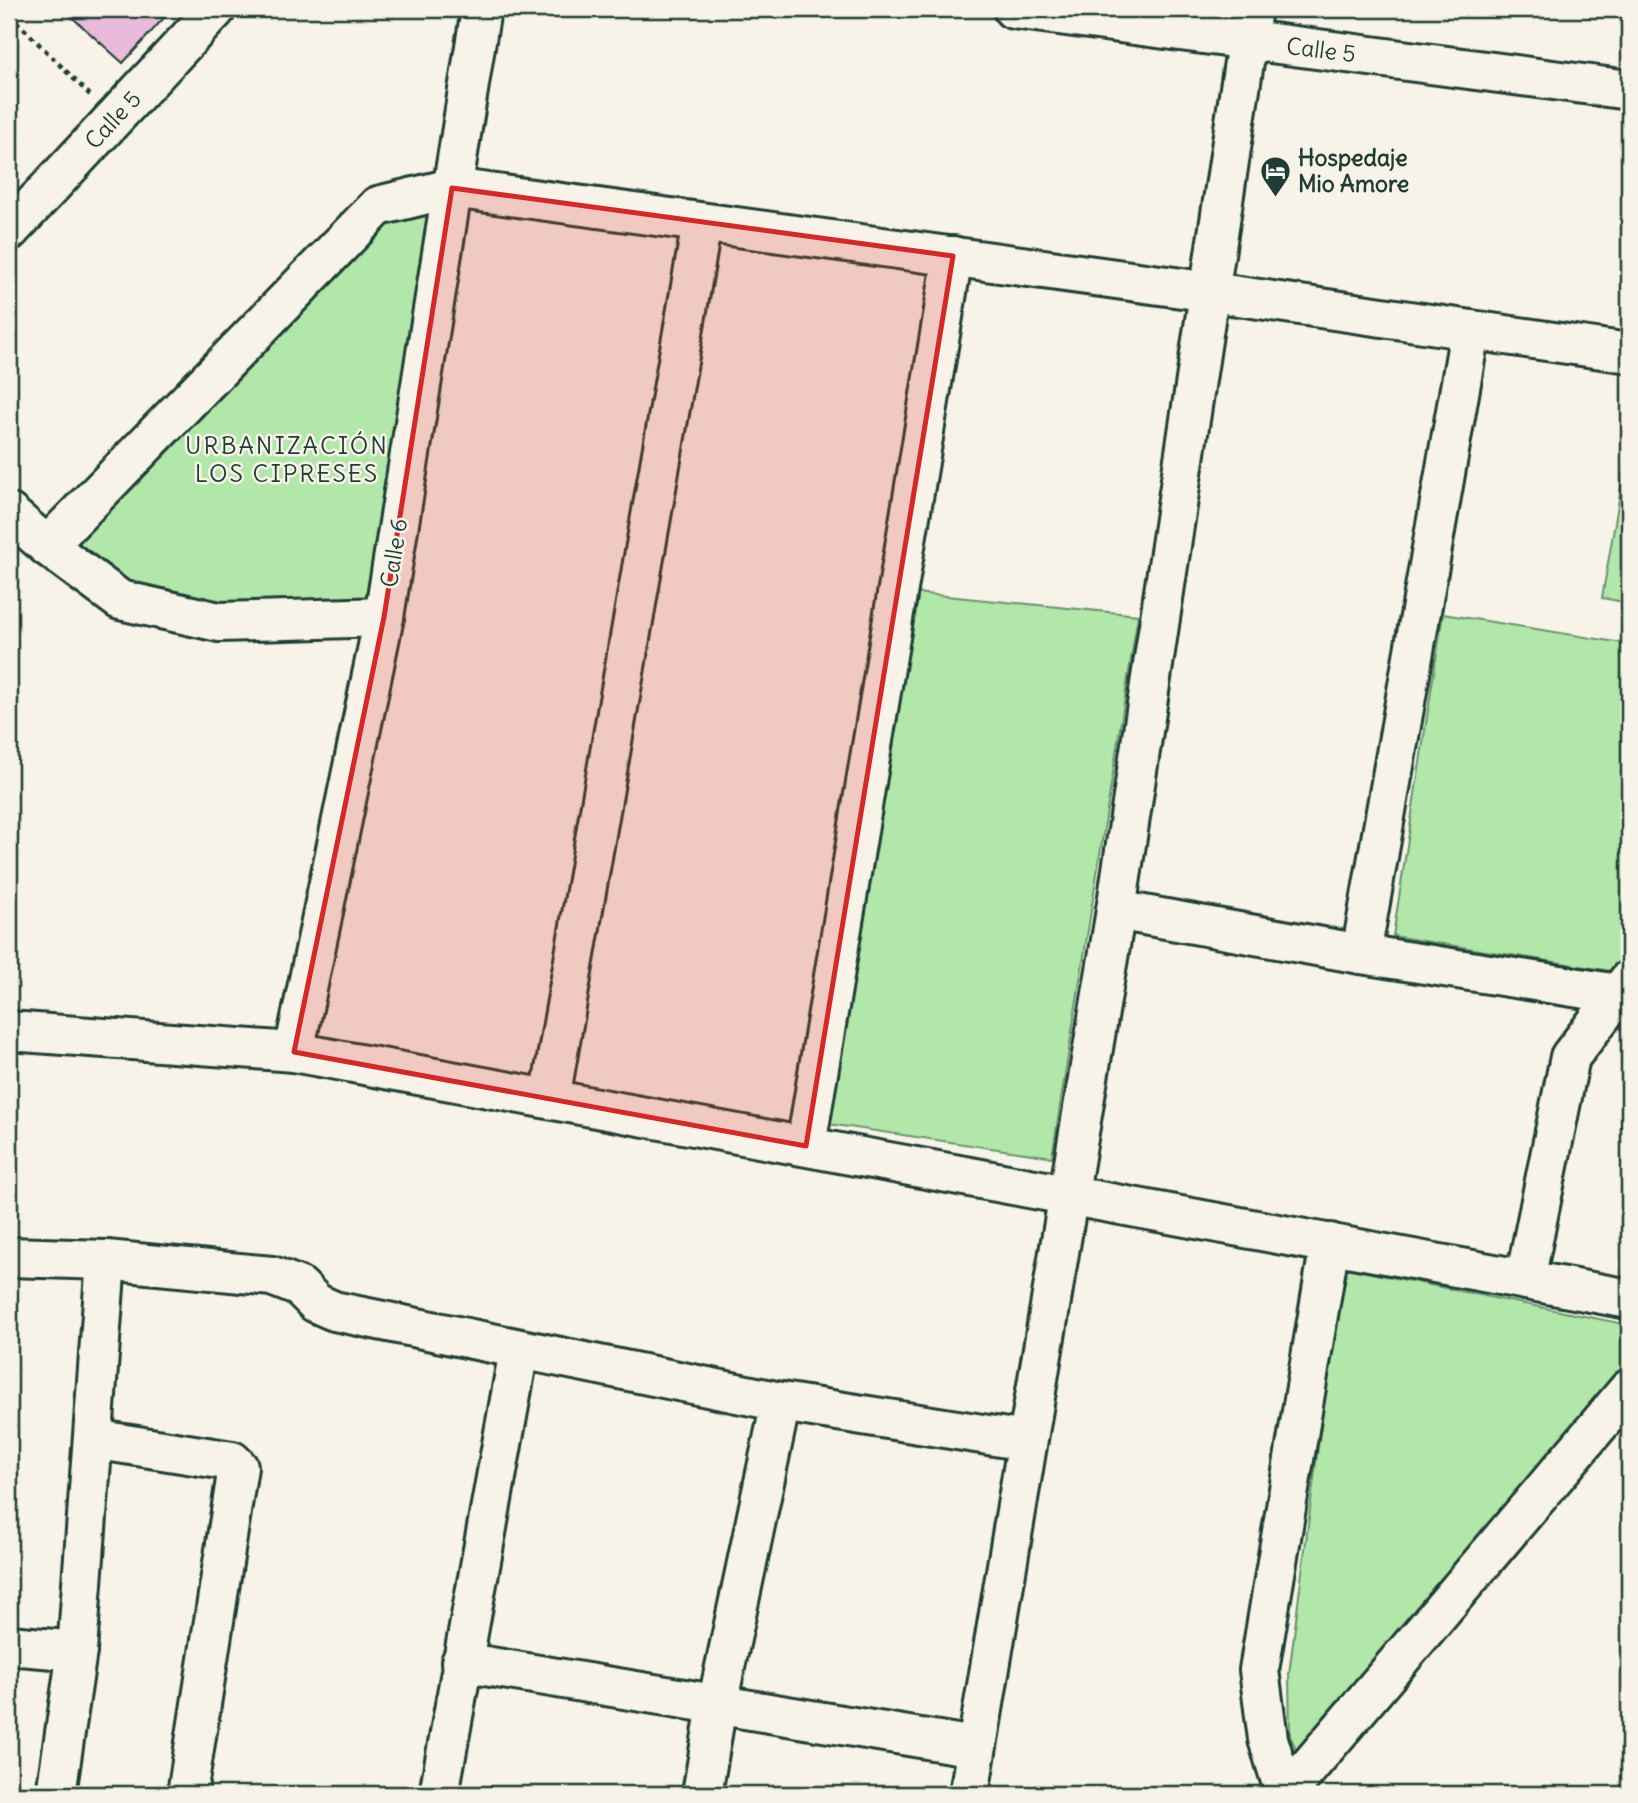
<svg xmlns="http://www.w3.org/2000/svg" width="1638" height="1803" font-family="Delius,sans-serif">
	<style>
		.built { fill: #f3e2e4 }
		.green { fill: #b1e7a9; stroke: #68926e; stroke-width: 2 }
		.building { fill: #ebbadb; stroke: #1f3d34; stroke-width: 2 }
		.lines { fill: none; stroke-linecap: round; stroke-linejoin: round }
		.minor-casing { stroke: #1f3d34; stroke-width: 44 }
		.path { stroke: #1f3d34; stroke-width: 4.5; stroke-dasharray: 5 5; stroke-linecap: butt }
		.minor { stroke: #f7f3e8; stroke-width: 38 }
		.marked { fill: #d62828; fill-opacity: 0.2; stroke: #d62828; stroke-width: 5; stroke-linejoin: round }
		.labels { text-anchor: middle; stroke-width: 5; stroke-linejoin: round; paint-order: stroke }
		.street-label { font-size: 23px; fill: #1f3d34; stroke: #f7f3e8 }
		.poi-label { font-size: 23px; font-weight: bold; fill: #1f3d34; stroke: #f7f3e8; text-anchor: start }
		.neighbourhood-label { font-size: 24px; letter-spacing: 2px; fill: #1f3d34; stroke: #f7f3e8 }
	</style>
	<rect width="100%" height="100%" fill="#f7f3e8"/>
	<filter id="ink" filterUnits="userSpaceOnUse"><feTurbulence type="fractalNoise" baseFrequency=".0143" numOctaves="2"/><feDisplacementMap in="SourceGraphic" scale="14" xChannelSelector="R" yChannelSelector="G"/><feConvolveMatrix kernelMatrix="1 2 1 2 8 2 1 2 1" color-interpolation-filters="sRGB"/></filter>
	<g filter="url(#ink)">
		<!-- built -->
		<path class="built" d="M1394 9H1449L1448 16Z"/>
		<!-- green -->
		<g class="green">
			<path d="M427 215 372 599 218 607 132 585 67 542 381 224Z"/>
			<path d="M1625 464H1629V603L1602 598Z"/>
			<path d="M916 593 1138 615 1052 1157 828 1124Z"/>
			<path d="M1443 614 1629 644V958L1617 972 1393 936Z"/>
			<path d="M1341 1267 1629 1325V1365L1303 1764 1290 1736 1289 1674Z"/>
		</g>
		<!-- building -->
		<path class="building" d="M63 9H172L123 63Z"/>
		<g class="lines">
			<defs>
				<g id="minor">
					<path d="M1013 9 1629 90"/>
					<path d="M9 231 216 9"/>
					<path d="M9 513 47 546 120 600 219 622 384 617"/>
					<path d="M47 546 378 206 452 188 1211 292 1629 353"/>
					<path d="M1116 910 1361 954 1618 994"/>
					<path d="M1361 954 1470 331"/>
					<path d="M9 1031 294 1052 1629 1299"/>
					<path d="M294 1052 384 617 481 9"/>
					<path d="M550 1099 702 223"/>
					<path d="M806 1146 953 256"/>
					<path d="M9 1257 106 1260 272 1276 300 1287 316 1303 334 1311 781 1402 1026 1441"/>
					<path d="M1525 1280 1570 1057 1629 980"/>
					<path d="M93 1439 232 1461 238 1467 187 1794"/>
					<path d="M9 1645 77 1651"/>
					<path d="M461 1662 975 1747"/>
					<path d="M56 1794 77 1651 106 1260"/>
					<path d="M439 1794 519 1350"/>
					<path d="M702 1794 717 1705 781 1402"/>
					<path d="M969 1794 1116 910 1252 9"/>
					<path d="M1285 1794 1268 1739 1259 1670 1330 1243"/>
					<path d="M1286 1794 1629 1389"/>
				</g>
			</defs>
			<!-- minor casing -->
			<use href="#minor" class="minor-casing"/>
			<!-- path -->
			<path class="path" d="M9 14 90 95"/>
			<!-- minor -->
			<use href="#minor" class="minor"/>
		</g>
	</g>
	<!-- marked area -->
	<path class="marked" d="M452 188 953 256 806 1146 294 1052 384 617Z"/>
	<!-- icons -->
	<defs>
		<symbol id="hotel-pin" viewBox="-11 -11 22 30"><path d="M0 17L-7.5 6A9.5 9.5 0 1 1 7.5 6Z" fill="#1f3d34" stroke="#f7f3e8"/><path d="M-6-4.5h1.5V1H6V5H4.5V3h-9V5H-6ZM-4 0a1.8 1.8 0 1 1 3.6 0ZM.5 0V-2.5h3Q6-2.5 6 0Z" fill="#fff"/></symbol>
	</defs>
	<g fill-rule="evenodd">
		<use href="#hotel-pin" x="1258" y="154" width="35" height="47"/>
	</g>
	<g class="labels">
		<!-- street labels -->
		<g class="street-label">
			<text transform="translate(1321 50) rotate(7)" y="8">Calle 5</text>
			<text transform="translate(113 120) rotate(-47)" y="8">Calle 5</text>
			<text transform="translate(394 553) rotate(-81)" y="8">Calle 6</text>
		</g>
		<!-- poi labels -->
		<g class="poi-label">
			<text x="1298" y="166">Hospedaje<tspan x="1298" dy="26">Mio Amore</tspan></text>
		</g>
		<!-- neighbourhood labels -->
		<g class="neighbourhood-label">
			<text x="287" y="454">URBANIZACIÓN<tspan x="287" dy="28">LOS CIPRESES</tspan></text>
		</g>
	</g>
	<!-- margin -->
	<rect width="1638" height="1803" fill="none" stroke="#f7f3e8" stroke-width="35"/>
	<rect x="18" y="18" width="1603" height="1768" fill="none" stroke="#1f3d34" stroke-width="2.5" filter="url(#ink)"/>
</svg>
